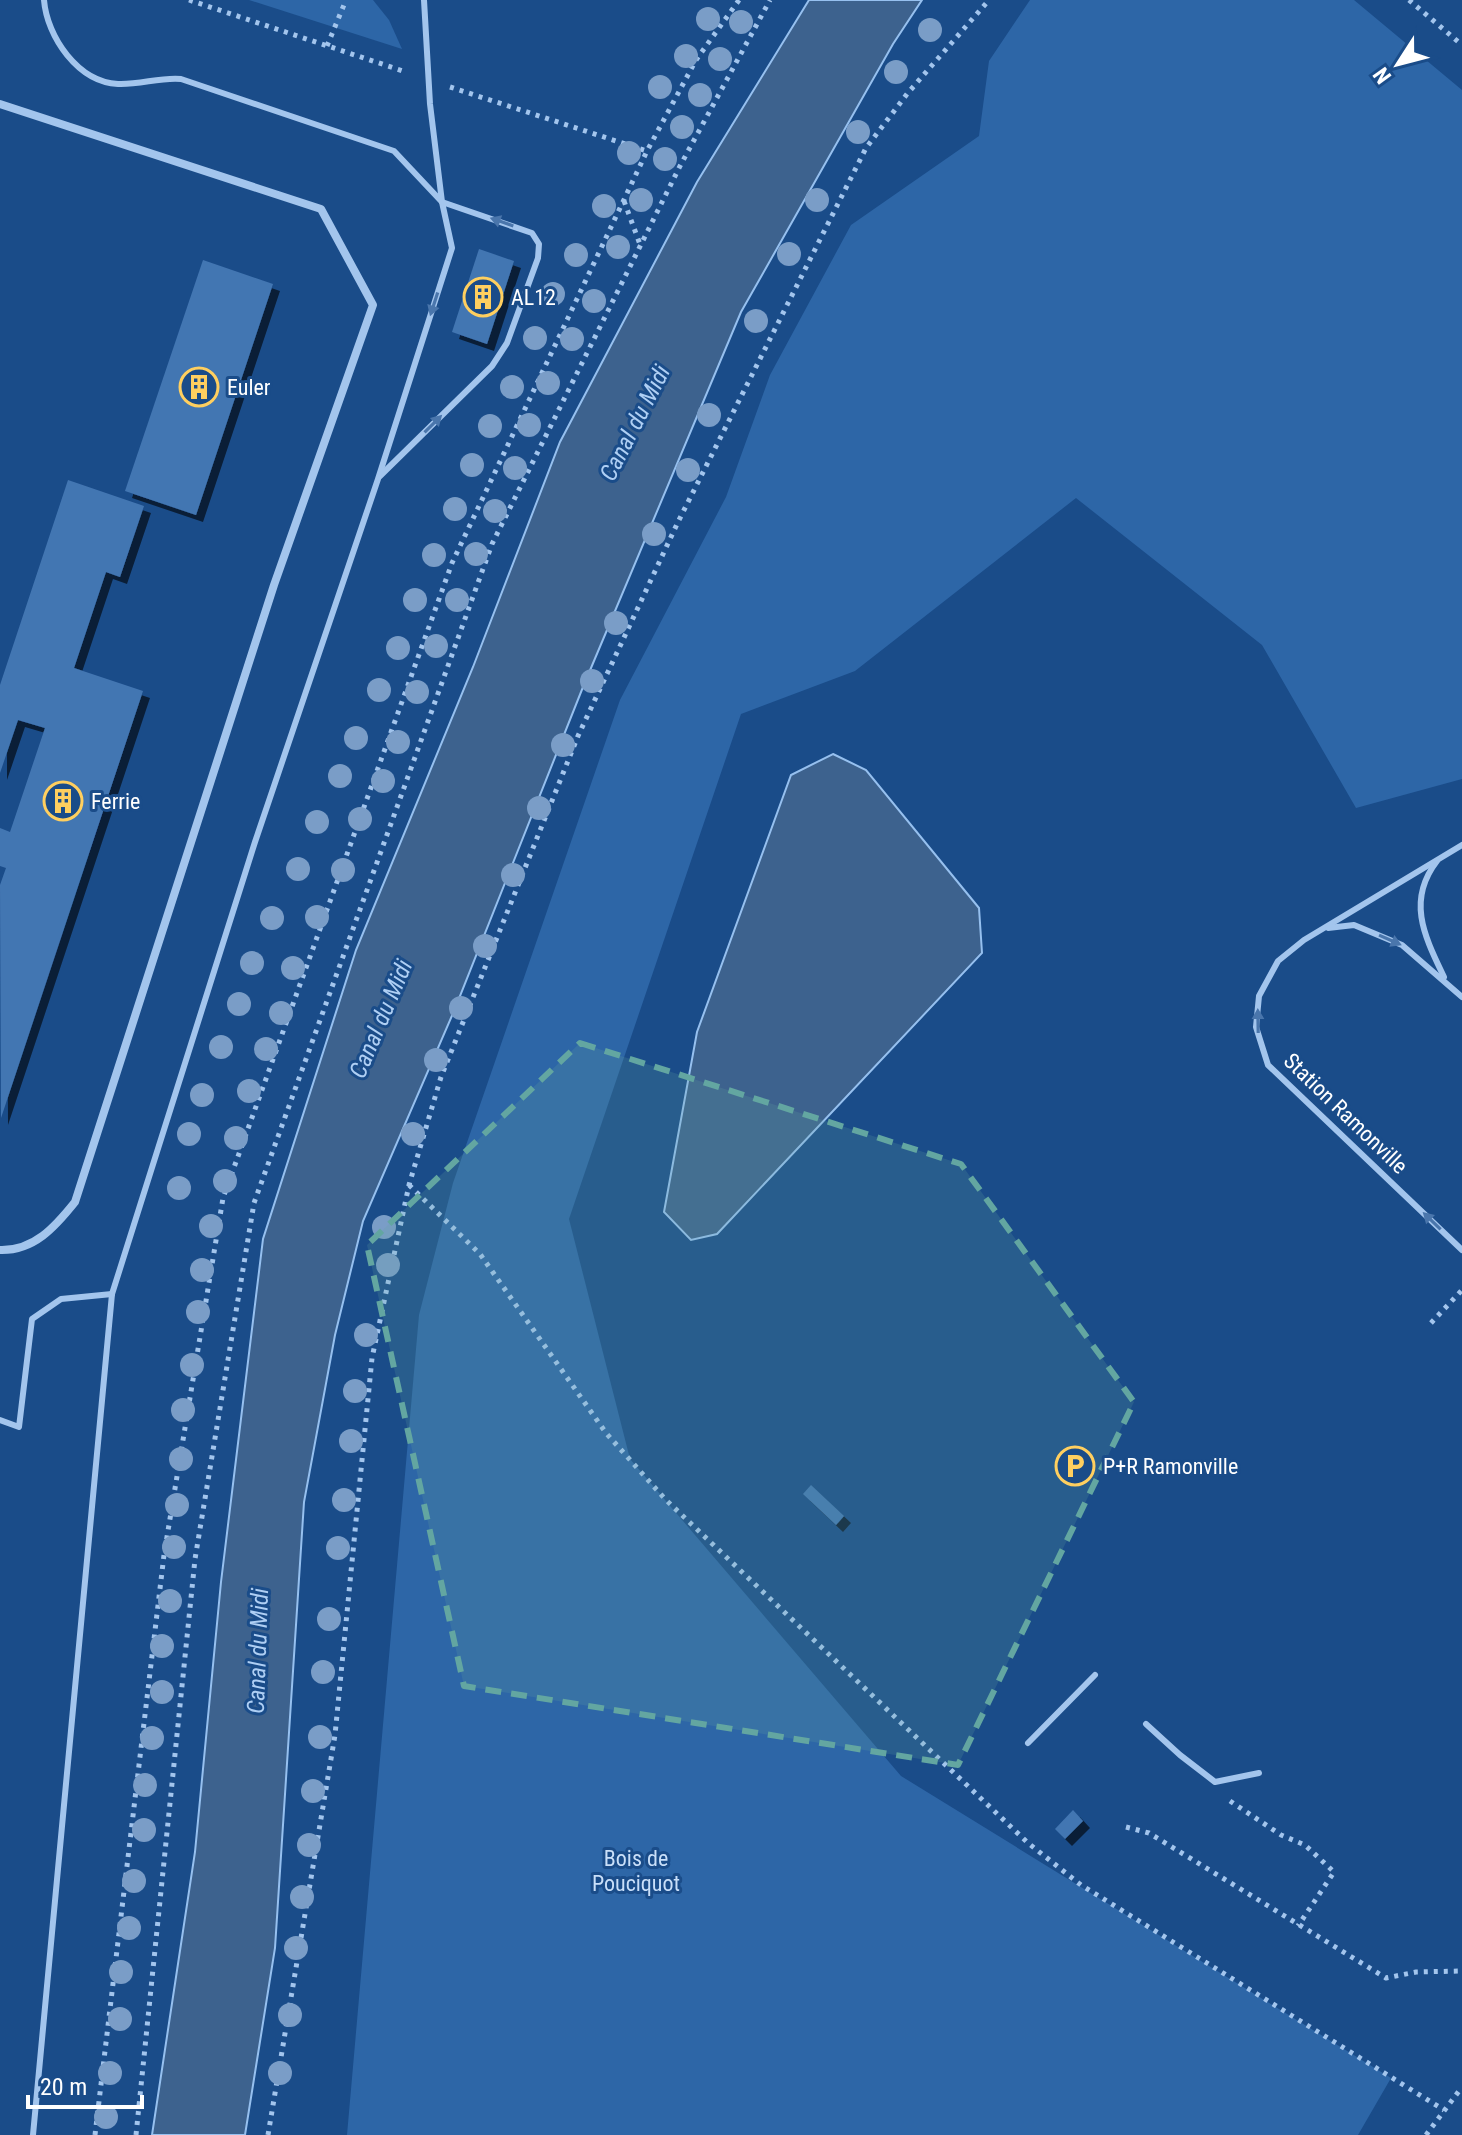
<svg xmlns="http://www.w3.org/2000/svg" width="1462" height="2135" font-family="'Roboto Condensed',sans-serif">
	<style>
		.green { fill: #2d66a7 }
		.water { fill: #3d628e; stroke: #96c0ef; stroke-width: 2 }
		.building { fill: #4376b2; filter: url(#shadow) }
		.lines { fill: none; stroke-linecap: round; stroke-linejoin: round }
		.path { stroke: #a3c5ed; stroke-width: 5; stroke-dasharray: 4 6; stroke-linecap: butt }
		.service { stroke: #a3c5ed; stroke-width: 6 }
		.minor { stroke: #a3c5ed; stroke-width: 8 }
		.tree { fill: #7a9dc7 }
		.oneway { fill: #4a76ac }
		.marked { fill: #63a6a1; fill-opacity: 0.2; stroke: #63a6a1; stroke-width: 6; stroke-dasharray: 16 10; stroke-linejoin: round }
		.labels { text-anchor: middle; stroke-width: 6; stroke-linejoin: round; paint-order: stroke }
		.poi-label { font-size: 22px; fill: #fff; stroke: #1a4c89; text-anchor: start }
		.street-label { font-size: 22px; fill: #fff; stroke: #1a4c89 }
		.park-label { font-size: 22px; fill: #c9dff9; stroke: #1a4c89 }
		.water-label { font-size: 24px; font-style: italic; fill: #afcff4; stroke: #1a4c89 }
	</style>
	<defs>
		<filter id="shadow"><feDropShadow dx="7" dy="7" stdDeviation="0" flood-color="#0009"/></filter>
	</defs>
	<rect width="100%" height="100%" fill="#1a4c89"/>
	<!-- green -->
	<g class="green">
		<path d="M249 0H373L389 20 402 49Z"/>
		<path d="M1030 0H1354L1462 90V779L1356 808 1262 645 1076 498 855 671 741 714 569 1219 630 1459 901 1776 1391 2078 1358 2135H347L419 1315 453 1183 620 700 726 497 770 375 851 225 979 136 989 61Z"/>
	</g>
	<!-- water -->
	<g class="water">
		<path d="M809 0H922L893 44 741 312 583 687 454 1011 363 1221 335 1335 304 1502 275 1948 245 2135H152L195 1852 221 1582 263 1239 356 950 473 667 560 442 697 182Z"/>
		<path d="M833 754 866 770 979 908 982 953 717 1234 691 1240 664 1212 697 1032 791 775Z"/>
	</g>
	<!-- building -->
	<g class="building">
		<path d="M479 249 514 261 487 344 452 332Z"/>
		<path d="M203 260 273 284 196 515 125 491Z"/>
		<path d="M68 480 144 506 120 577 106 572 74 668 143 691 1 1118 0 885 6 868 0 866V828L10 832 45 728 18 720 0 773V685Z"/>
		<path d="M811 1485 844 1516 836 1525 803 1494Z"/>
		<path d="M1073 1810 1083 1821 1065 1839 1055 1829Z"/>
	</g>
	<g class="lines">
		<!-- path -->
		<g class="path">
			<path d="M189 0 406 72"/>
			<path d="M1409 0 1462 45"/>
			<path d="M327 46 346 0"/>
			<path d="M450 87 647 151"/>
			<path d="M624 201 641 247"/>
			<path d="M409 1185 480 1254 606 1433 665 1499 1028 1843 1081 1885 1444 2110"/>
			<path d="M1431 1323 1462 1290"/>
			<path d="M1230 1801 1281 1835 1305 1845 1334 1872 1298 1926"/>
			<path d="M1126 1827 1149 1833 1386 1978 1416 1972 1462 1971"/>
			<path d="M95 2135 164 1555 223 1198 452 563 647 151 696 60 739 0"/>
			<path d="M136 2135 195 1559 254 1203 492 544 680 166 770 0"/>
			<path d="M268 2135 335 1735 372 1358 409 1185 441 1077 578 736 678 522 866 148 907 94 989 0"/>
			<path d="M1426 2135 1462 2087"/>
		</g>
		<!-- service -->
		<g class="service">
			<path d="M44 0C47 37 78 82 118 84 140 85 160 77 181 79L394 151 442 202 532 233 539 244 538 258 507 343 492 366 380 476"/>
			<path d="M1462 845 1304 940 1278 961 1259 996 1256 1027 1268 1065 1462 1250"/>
			<path d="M1437 861C1406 901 1425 937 1444 977"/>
			<path d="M1328 928 1354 925 1402 945 1462 997"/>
			<path d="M0 1420 19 1427 32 1319 61 1299 112 1294"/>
			<path d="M1146 1724 1180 1755 1215 1782 1259 1773"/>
			<path d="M1028 1743 1095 1675"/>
			<path d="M33 2135 112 1294 255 842 378 479 452 248 442 202 430 104 424 0"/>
		</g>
		<!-- minor -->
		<path class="minor" d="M0 104 321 209 373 305 274 585 75 1202C55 1227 34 1251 0 1250"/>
	</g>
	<!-- trees -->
	<g class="tree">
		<circle cx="708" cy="19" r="12"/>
		<circle cx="741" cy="22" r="12"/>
		<circle cx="930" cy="30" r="12"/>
		<circle cx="686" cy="56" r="12"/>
		<circle cx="720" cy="59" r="12"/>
		<circle cx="896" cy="72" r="12"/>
		<circle cx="660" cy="87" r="12"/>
		<circle cx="700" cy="95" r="12"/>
		<circle cx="682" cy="127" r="12"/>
		<circle cx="858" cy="132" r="12"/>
		<circle cx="629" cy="153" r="12"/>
		<circle cx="665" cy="159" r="12"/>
		<circle cx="641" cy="200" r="12"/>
		<circle cx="817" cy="200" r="12"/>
		<circle cx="604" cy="206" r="12"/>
		<circle cx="618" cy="247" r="12"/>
		<circle cx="789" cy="254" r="12"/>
		<circle cx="576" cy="255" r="12"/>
		<circle cx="553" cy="294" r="12"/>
		<circle cx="594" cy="301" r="12"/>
		<circle cx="756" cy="321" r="12"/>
		<circle cx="535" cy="338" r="12"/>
		<circle cx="572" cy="339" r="12"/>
		<circle cx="548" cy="383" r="12"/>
		<circle cx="512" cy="387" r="12"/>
		<circle cx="709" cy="415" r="12"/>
		<circle cx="529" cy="425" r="12"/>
		<circle cx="490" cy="426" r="12"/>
		<circle cx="472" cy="465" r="12"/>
		<circle cx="515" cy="468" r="12"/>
		<circle cx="688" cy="470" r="12"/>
		<circle cx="455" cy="509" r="12"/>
		<circle cx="495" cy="511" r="12"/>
		<circle cx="654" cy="534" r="12"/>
		<circle cx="476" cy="554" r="12"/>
		<circle cx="434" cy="555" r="12"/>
		<circle cx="415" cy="600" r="12"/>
		<circle cx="457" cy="600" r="12"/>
		<circle cx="616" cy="623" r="12"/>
		<circle cx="436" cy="646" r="12"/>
		<circle cx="398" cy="648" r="12"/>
		<circle cx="592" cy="681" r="12"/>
		<circle cx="379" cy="690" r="12"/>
		<circle cx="417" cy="692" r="12"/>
		<circle cx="356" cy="738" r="12"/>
		<circle cx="398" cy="742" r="12"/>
		<circle cx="563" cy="745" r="12"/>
		<circle cx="340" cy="776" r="12"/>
		<circle cx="383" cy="781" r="12"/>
		<circle cx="539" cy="808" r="12"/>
		<circle cx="360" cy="819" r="12"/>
		<circle cx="317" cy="822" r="12"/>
		<circle cx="298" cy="869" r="12"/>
		<circle cx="343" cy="870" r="12"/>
		<circle cx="513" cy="875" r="12"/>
		<circle cx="317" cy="917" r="12"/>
		<circle cx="272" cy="918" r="12"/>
		<circle cx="485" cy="946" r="12"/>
		<circle cx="252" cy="963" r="12"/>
		<circle cx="293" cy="968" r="12"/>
		<circle cx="239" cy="1004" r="12"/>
		<circle cx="461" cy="1008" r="12"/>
		<circle cx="281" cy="1013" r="12"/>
		<circle cx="221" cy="1047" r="12"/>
		<circle cx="266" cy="1049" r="12"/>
		<circle cx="436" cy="1060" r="12"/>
		<circle cx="249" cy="1091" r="12"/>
		<circle cx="202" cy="1095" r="12"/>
		<circle cx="189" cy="1134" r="12"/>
		<circle cx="413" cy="1134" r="12"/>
		<circle cx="236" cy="1138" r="12"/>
		<circle cx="225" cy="1181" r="12"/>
		<circle cx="179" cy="1188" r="12"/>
		<circle cx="211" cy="1226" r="12"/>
		<circle cx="384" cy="1227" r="12"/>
		<circle cx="388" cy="1265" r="12"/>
		<circle cx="202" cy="1270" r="12"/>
		<circle cx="198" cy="1312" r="12"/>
		<circle cx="366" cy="1335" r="12"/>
		<circle cx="192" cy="1365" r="12"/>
		<circle cx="355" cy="1391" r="12"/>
		<circle cx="183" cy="1410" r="12"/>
		<circle cx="351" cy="1441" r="12"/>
		<circle cx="181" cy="1459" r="12"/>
		<circle cx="344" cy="1500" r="12"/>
		<circle cx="177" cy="1505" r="12"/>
		<circle cx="174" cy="1547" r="12"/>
		<circle cx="338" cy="1548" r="12"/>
		<circle cx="170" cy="1601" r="12"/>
		<circle cx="329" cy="1619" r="12"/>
		<circle cx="162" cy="1646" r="12"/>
		<circle cx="323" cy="1672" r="12"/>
		<circle cx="162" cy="1692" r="12"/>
		<circle cx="320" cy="1737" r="12"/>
		<circle cx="152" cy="1738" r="12"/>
		<circle cx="145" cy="1785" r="12"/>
		<circle cx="313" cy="1791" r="12"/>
		<circle cx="144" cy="1830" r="12"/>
		<circle cx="309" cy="1845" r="12"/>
		<circle cx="134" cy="1881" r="12"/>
		<circle cx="302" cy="1897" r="12"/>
		<circle cx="129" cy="1928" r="12"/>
		<circle cx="296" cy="1948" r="12"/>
		<circle cx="121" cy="1972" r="12"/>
		<circle cx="290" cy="2015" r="12"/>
		<circle cx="120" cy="2019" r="12"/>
		<circle cx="110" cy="2073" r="12"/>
		<circle cx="280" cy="2073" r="12"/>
		<circle cx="106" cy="2117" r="12"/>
	</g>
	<!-- one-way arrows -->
	<defs><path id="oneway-solid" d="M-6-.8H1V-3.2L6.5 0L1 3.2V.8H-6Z" transform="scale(2)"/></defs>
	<g class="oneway">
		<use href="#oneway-solid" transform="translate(502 222) rotate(-161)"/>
		<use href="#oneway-solid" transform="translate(434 304) rotate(108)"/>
		<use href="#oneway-solid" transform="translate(433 424) rotate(-45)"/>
		<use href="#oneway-solid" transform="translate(1390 940) rotate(24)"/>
		<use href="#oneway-solid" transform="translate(1258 1021) rotate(-91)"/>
		<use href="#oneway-solid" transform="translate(1432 1221) rotate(-136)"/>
	</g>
	<!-- marked area -->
	<path class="marked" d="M580 1043 961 1164 1134 1402 958 1765 464 1686 367 1245Z"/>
	<!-- icons -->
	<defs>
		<symbol id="building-ring" viewBox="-11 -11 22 22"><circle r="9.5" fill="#1a4c89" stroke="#ffcf5f" stroke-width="1.5"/><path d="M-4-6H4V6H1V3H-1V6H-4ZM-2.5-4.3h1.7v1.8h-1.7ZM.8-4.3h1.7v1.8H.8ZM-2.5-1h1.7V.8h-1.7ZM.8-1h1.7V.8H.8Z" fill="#ffcf5f"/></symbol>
		<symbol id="parking-ring" viewBox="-11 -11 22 22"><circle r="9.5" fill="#1a4c89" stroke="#ffcf5f" stroke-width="1.5"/><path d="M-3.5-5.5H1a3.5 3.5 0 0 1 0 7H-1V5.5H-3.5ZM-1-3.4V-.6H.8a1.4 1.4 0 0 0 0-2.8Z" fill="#ffcf5f"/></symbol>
	</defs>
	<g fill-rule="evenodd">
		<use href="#building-ring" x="461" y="275" width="44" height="44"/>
		<use href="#building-ring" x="177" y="365" width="44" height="44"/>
		<use href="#building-ring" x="41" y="779" width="44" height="44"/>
		<use href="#parking-ring" x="1053" y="1444" width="44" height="44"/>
	</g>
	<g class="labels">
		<!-- poi labels -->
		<g class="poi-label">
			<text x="511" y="305">AL12</text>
			<text x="227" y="395">Euler</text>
			<text x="91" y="809">Ferrie</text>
			<text x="1103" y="1474">P+R Ramonville</text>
		</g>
		<!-- street labels -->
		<g class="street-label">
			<text transform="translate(1346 1113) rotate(44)" y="8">Station Ramonville</text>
		</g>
		<!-- park labels -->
		<g class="park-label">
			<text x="636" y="1866">Bois de<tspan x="636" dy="25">Pouciquot</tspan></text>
		</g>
		<!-- water labels -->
		<g class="water-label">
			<text transform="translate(635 423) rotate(-63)" y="8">Canal du Midi</text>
			<text transform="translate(381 1019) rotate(-67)" y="8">Canal du Midi</text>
			<text transform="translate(258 1651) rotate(-88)" y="8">Canal du Midi</text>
		</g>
	</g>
	<!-- north arrow -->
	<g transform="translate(1398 64) rotate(234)" stroke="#1a4c89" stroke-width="6" paint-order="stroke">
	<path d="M0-6L14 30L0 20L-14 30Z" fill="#ffffff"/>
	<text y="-12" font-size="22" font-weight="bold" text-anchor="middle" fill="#ffffff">N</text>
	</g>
	<!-- scale -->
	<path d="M28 2095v12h114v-12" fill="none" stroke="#ffffff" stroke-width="4"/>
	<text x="40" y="2095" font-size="24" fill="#ffffff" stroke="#1a4c89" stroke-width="6" paint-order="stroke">20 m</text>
</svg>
